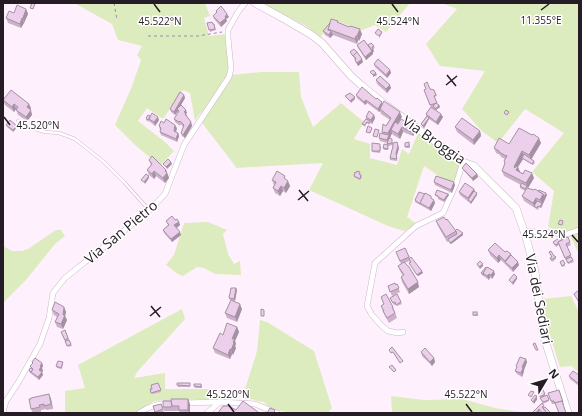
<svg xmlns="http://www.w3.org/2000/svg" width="582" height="416" font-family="'Open Sans',sans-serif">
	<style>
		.green { fill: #ddecbe }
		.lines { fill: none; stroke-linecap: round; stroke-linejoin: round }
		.lane-casing { stroke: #d0b3ce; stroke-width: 3.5 }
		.street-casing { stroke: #d0b3ce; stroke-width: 6 }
		.secondary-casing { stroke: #d0b3ce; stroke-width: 8 }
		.path { stroke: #9a8f9a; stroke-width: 1; stroke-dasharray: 3 3; stroke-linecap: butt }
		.lane { stroke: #fff; stroke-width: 2.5 }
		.street { stroke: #fff; stroke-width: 5 }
		.secondary { stroke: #fff; stroke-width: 7 }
		.wall { fill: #cbb2c9 }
		.shaded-wall { fill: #a591a4 }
		.building { fill: #eccfea; stroke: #a591a4 }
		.ticks { fill: none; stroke: #261c26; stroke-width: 1.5 }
		.labels { text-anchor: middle; stroke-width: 3; stroke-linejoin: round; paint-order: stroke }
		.street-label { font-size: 14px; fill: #261c26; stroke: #fff }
		.ticks-label { font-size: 10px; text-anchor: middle; fill: #261c26; stroke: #fff; stroke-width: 3; stroke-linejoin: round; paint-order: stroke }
	</style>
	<rect width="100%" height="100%" fill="#fef1fd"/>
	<!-- green -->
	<g class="green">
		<path d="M74 3H205L210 16 204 18 209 36 228 34 229 62 228 71 232 75 262 72H299L301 97 313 127 341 103 364 122 354 139 370 144V158L397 165 402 149 409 154 419 131 464 162 455 187 424 166 407 217 417 224 404 231 388 226 309 190 323 163 236 168V167L199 119 202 114 201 112 195 121 190 93 183 90 163 119 147 108 138 121 165 142 174 151 160 166 134 144 115 125 132 86 141 60 137 55 142 46 118 40 112 24Z"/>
		<path d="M262 3H410L386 32 375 25 362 30 333 20 321 37 306 26Z"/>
		<path d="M442 3H579V254L570 236 548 227 554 191 532 172 564 133 525 109 498 143 482 131 462 109 485 71 440 66 426 44 457 9Z"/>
		<path d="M208 222 227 230 223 234 228 254 234 264 240 261 241 275 215 274 204 268 197 267 183 276C174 273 174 270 166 265L174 255 184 223Z"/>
		<path d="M56 230H61L65 236 55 244 25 281 3 303V246L12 251H22L28 249Z"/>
		<path d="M571 296 579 312V372L571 366 560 367 545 320 541 299Z"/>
		<path d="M182 309 185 319 137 372 134 378 165 373V389H217L220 399 162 400 153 402 137 413H65V391L85 388 78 365Z"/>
		<path d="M260 320 267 322 314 351 332 408 328 413C312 413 274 416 264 402 256 401 249 398 242 398L255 358C258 352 259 328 260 320Z"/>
		<path d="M391 396 424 400 462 399 495 408 527 413H392Z"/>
	</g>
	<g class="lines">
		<defs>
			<path id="lane" d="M18 121 35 129 45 132 59 133 75 139 104 162 124 182 149 210"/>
			<g id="street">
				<path d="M524 231 567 234 579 230"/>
				<path d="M403 332 398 333 388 331 382 326 372 315 367 306 375 263 416 226 443 213 456 184 463 162"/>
				<path d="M184 403 220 402 255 404 277 413"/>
				<path d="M3 413 6 401 18 383 40 344 49 318 53 293 65 278 150 210 165 194 184 145 229 77 231 68 228 38V30L238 12 245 3"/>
				<path d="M139 413C148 407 159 403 170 403"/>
				<path d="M207 413 220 402"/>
			</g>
			<path id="secondary" d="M255 3 286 20 310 34 322 43 351 76 361 85 387 106 463 162 474 166 516 208 526 237 535 271 543 334 568 413"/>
		</defs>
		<!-- lane casing -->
		<use href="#lane" class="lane-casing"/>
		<!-- street casing -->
		<use href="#street" class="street-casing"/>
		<!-- secondary casing -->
		<use href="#secondary" class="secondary-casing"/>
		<!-- path -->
		<g class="path">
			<path d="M114 3 117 20"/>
			<path d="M148 36H198L222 32"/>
		</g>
		<!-- lane -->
		<use href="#lane" class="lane"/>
		<!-- street -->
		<use href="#street" class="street"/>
		<!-- secondary -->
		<use href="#secondary" class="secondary"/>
	</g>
	<!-- wall -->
	<g class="wall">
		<path d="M26 9 28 14 24 23 21 28 8 23 6 18 14 13Z"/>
		<path d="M216 11 229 17 226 19 227 21 221 27 214 19 213 16 217 12Z"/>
		<path d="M338 21V23L362 34 359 41 358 40 357 44 333 35 330 38 325 35 323 31Z"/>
		<path d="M207 23 214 24 216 30 210 32Z"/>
		<path d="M357 45H368L374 46 375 48 373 49 374 51 373 52V54L366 60 358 48Z"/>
		<path d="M350 52 363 62 358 66 356 63 354 58Z"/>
		<path d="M374 64 390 70 391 73 387 78 375 67Z"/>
		<path d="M376 80 391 88 387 93 377 84Z"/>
		<path d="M426 89 434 90 437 96 434 97 437 104 439 105 440 107 436 110 443 117 438 125 429 119 424 128 422 126 421 124 426 117V114L431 107 424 90Z"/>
		<path d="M184 95 185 98 181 105 187 113 186 114 187 117 191 122 192 126 185 138 182 136 181 133 183 127 181 124 180 126 175 122 174 119 179 112 178 111 175 115 171 112 170 109Z"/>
		<path d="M356 95 376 99 382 102V104L402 117 397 124 416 131 413 136 403 132 400 139 393 135 392 133 390 138 393 143 399 148 397 155V161L390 160V158L393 145 388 146V150H384L383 148 387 145V143L380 141 379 138 382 133V132L390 120 381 114 380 111 379 112 367 103 365 105 357 98Z"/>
		<path d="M3 100 31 108 30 109 32 115 27 121 18 115 16 109 14 112 5 105Z"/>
		<path d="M374 115 375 118 372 124 370 123 369 125 367 123 365 127 362 124 366 119V117Z"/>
		<path d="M150 116 159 120 155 126 149 121V122L146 120V118Z"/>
		<path d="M6 125 17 127 13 132 7 127Z"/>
		<path d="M159 126 177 128 176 132 178 133 179 136 177 142 161 135 160 132V130Z"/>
		<path d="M455 127 480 131 481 136 474 145 457 132Z"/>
		<path d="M541 143 531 159 534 161 535 163 533 165 523 159 518 167 520 172 534 178 528 188H527L525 191 520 188V186L521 185 504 176 502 171 505 164 504 161 505 159 501 157 500 155 496 153 494 148 509 144Z"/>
		<path d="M410 144V148H406L405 147Z"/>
		<path d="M381 146 380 153 372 152V151Z"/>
		<path d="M149 160 166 170 169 178 165 183 156 176 154 179 149 175 147 170 151 165Z"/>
		<path d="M462 168 477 174 478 177 473 181 464 171Z"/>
		<path d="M360 174 361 175 362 177 360 180 354 177V176Z"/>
		<path d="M272 180H287L290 186 286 193 283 191 280 196 275 193 273 188 274 185Z"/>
		<path d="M434 182 455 185 452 193 435 185Z"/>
		<path d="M474 189 475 192 477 193V195L471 204 460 195 459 192Z"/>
		<path d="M435 195H449L444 202 438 199V197L436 196Z"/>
		<path d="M547 195 541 208 539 207 538 210 524 201 522 196Z"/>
		<path d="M432 199 435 203 431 211 415 202V200Z"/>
		<path d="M175 220 179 222 180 225 177 228 181 235 172 242 164 233 163 230 168 225 166 221Z"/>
		<path d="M446 220 456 231 463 233V235L451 244 449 241 447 242 438 226 436 221Z"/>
		<path d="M568 237 571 245 567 247 574 262 568 264 567 261H566L559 245 556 247 553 242 562 240Z"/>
		<path d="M405 248 410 258 423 273 418 276 410 264 409 263 410 262 409 261 405 263 419 287 409 294 402 282 401 277 403 276 400 271 398 266 401 264 396 252Z"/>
		<path d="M488 250 511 254V255L519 265 513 272 501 260 498 263 490 255Z"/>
		<path d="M554 256H555L556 259 552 262 550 258Z"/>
		<path d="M563 260 565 266 562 267 560 262Z"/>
		<path d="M481 273 495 274 492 279 490 277 489 280 482 275Z"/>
		<path d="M397 284 400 292 392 296 388 286Z"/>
		<path d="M236 288 237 290 235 301 230 300 229 298Z"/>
		<path d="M397 294 402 304 397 306 396 304 394 305 390 298Z"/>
		<path d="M381 297 393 307 397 318 389 323 385 316 381 306 384 304Z"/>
		<path d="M64 307 66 312 65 316 67 320 63 329 57 327 55 322 57 317 54 315 52 310Z"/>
		<path d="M242 309 237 322 227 318 225 313Z"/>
		<path d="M478 313V316H474L473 315Z"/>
		<path d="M237 327 239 332 235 341 236 344 235 346 236 348 233 355 232 354 230 359 215 353 213 348 223 335Z"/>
		<path d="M65 330 72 346 68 347 62 335Z"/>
		<path d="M421 352 434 358 435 362 432 366 422 356Z"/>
		<path d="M526 359 527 362 524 370V371L522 377 517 374 515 371 517 369 516 366Z"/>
		<path d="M32 362 42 363 43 366 42 368 43 371 42 372 43 375 39 380 29 372V370L31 368 30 366 32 364Z"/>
		<path d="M63 362V364L62 369 57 368 56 366Z"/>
		<path d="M579 375V386L570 379 569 376Z"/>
		<path d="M158 383 161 392 152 394 150 389H152Z"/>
		<path d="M190 383V387H178L177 385Z"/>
		<path d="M202 385V388H195L194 386Z"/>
		<path d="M542 388 545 396 547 395 549 401 543 404 541 400 538 390Z"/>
		<path d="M559 390 564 405 555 404H552L548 393Z"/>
		<path d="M49 394 51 399 53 409 46 410V409L41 410V412L33 413 31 409Z"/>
		<path d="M163 401 190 404V413H180L179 411H164L163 407Z"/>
		<path d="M161 404 164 412 162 413H155L153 406Z"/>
	</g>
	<!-- shaded-wall -->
	<g class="shaded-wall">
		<path d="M26 9 28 14 24 23 23 18Z"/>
		<path d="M227 14 229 17 226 19 227 21 221 27 220 23 225 17Z"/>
		<path d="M22 18 24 23 21 28 20 24Z"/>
		<path d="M360 29 362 34 359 41 357 36Z"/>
		<path d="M331 31 333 35 330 38 329 35Z"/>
		<path d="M382 32V33L379 38V36Z"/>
		<path d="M356 36 358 40 357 44 355 39Z"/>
		<path d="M373 49 374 51 373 52V54L366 60 365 57Z"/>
		<path d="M362 59 363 62 358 66 357 63Z"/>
		<path d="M390 70 391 73 387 78 386 75Z"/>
		<path d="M376 73 377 75 373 77V75Z"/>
		<path d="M390 85 391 88 387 93 386 89Z"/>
		<path d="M184 95 185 98 178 110 177 109 178 111 175 115 174 112Z"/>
		<path d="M355 97V99L351 103 350 101Z"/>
		<path d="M366 100 367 103 365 105 364 102Z"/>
		<path d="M382 102 383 106 380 109V111L379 112 378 109Z"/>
		<path d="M14 104 16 109 14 112 12 107Z"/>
		<path d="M29 104 31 108 28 112 27 107Z"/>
		<path d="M439 105 440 107 436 110V109Z"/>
		<path d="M31 110 32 115 27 121 26 117Z"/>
		<path d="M186 110 187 113 186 114 187 116 186 118 184 112Z"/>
		<path d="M400 112 402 117 395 127 391 130 392 133 388 143 387 140 389 135 388 133 394 122Z"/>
		<path d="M441 114 443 117 438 125 436 122Z"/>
		<path d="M374 115 375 118 372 124 371 120Z"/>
		<path d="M158 117 159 120 155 126 154 122Z"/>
		<path d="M429 118V119L424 128 423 126Z"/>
		<path d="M191 122 192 126 185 138 183 135Z"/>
		<path d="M175 125 177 128 175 135 174 131Z"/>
		<path d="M17 126V127L13 132V130Z"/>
		<path d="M414 126 416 131 413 136 411 132Z"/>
		<path d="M402 127 403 132 400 139 398 134Z"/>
		<path d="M480 131 481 136 474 145 473 140Z"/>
		<path d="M178 133 179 136 177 142 176 139Z"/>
		<path d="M539 138 541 143 531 160 529 155Z"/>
		<path d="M397 142 399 148 397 155V161L396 153Z"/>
		<path d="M522 151 524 156 522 158 523 159 518 167 520 172 518 175 514 167Z"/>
		<path d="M171 162 172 164 167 169 166 167Z"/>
		<path d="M166 170 169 178 165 183 163 178 165 171Z"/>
		<path d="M154 171 156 176 154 179 152 174Z"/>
		<path d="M532 173 534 178 528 188 526 183Z"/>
		<path d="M477 174 478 177 473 181 472 178Z"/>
		<path d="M149 176V178L145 184 144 182Z"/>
		<path d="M288 181 290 186 286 193 284 188Z"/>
		<path d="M454 182 455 185 452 193 451 190Z"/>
		<path d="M281 186 283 191 280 196 278 191Z"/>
		<path d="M474 189 475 193 468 200 469 201 468 198Z"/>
		<path d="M477 193V195L471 204V202Z"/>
		<path d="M546 193 547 195 541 208 540 207 542 203 540 200 543 194Z"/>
		<path d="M448 194 449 195 444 202V200Z"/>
		<path d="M536 198 537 202 534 206 533 203Z"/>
		<path d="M434 200 435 203 431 211 429 208Z"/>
		<path d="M179 222 180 225 176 228 174 225Z"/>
		<path d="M180 232 181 235 172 242 171 239Z"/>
		<path d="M463 233V235L451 244 450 243Z"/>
		<path d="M511 254 512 259 505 262V261Z"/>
		<path d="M499 255 501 260 498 263 497 258Z"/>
		<path d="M518 262 519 265 513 272 512 268Z"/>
		<path d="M483 264V266L480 269 479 267Z"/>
		<path d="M422 271 423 273 418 276 417 275Z"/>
		<path d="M494 271 495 274 492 279 491 275Z"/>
		<path d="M489 274 490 277 489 280 487 276Z"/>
		<path d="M517 277V279L513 285 512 283Z"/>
		<path d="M418 282 419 287 409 294 408 289Z"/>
		<path d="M236 288 237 290 235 301 234 299Z"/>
		<path d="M240 304 242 309 237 322 235 317Z"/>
		<path d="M64 307 66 312 65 316 67 320 63 329 61 324Z"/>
		<path d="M237 327 239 332 235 341 236 344 235 346 236 348 233 355 231 350 232 339Z"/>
		<path d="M230 349 232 354 230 359 228 355Z"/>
		<path d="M434 358 435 362 432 366 430 362Z"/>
		<path d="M526 359 527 362 524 370V371L522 377 521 373 522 367Z"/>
		<path d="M42 363 43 366 42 368 43 371 41 373 39 370 40 366Z"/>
		<path d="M42 372 43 375 39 380 38 377Z"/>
		<path d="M49 394 51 399 53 409 51 404Z"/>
		<path d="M537 396 538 398 534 404 533 402Z"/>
		<path d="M188 399 190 404V413H189L188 410Z"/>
		<path d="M539 409 540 413H536Z"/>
	</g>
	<!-- building -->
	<g class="building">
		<path d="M32 3 35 4 33 9 30 8Z"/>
		<path d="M17 5 26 9 23 18H22L20 24 6 18 9 11 14 13Z"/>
		<path d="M221 6 227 14 225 17 226 18 220 23 213 16 217 12 216 11Z"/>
		<path d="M331 19 338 21 337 22 349 27 350 26 360 29 357 36H356L355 39 328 29Z"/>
		<path d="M212 22 213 24H214L215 29 209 30 207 23Z"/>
		<path d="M330 23 328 29V30L331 31 329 35 323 31Z"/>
		<path d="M378 29 382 32 379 36 375 33Z"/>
		<path d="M364 40 372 51 365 57 357 45Z"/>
		<path d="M371 43 374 46 372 47 373 49 372 50 368 45Z"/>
		<path d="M354 49 357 52 353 56 350 52Z"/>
		<path d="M357 52 362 59 357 63 355 60 356 58 353 56Z"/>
		<path d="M378 59 390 70 386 75 374 64Z"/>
		<path d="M373 70 376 73 373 75 370 72Z"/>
		<path d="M380 76 390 85 386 89 376 80Z"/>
		<path d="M427 82 430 89 434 90 436 95 434 96 437 103 430 105 424 90 426 89 424 84Z"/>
		<path d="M362 87 376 99 377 98 382 102 378 109 366 100 364 102 356 95Z"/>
		<path d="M11 90 29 104 27 107 31 110 26 117 16 110 18 107 14 104 12 107 3 100Z"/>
		<path d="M180 92 184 95 174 112 170 109Z"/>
		<path d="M350 93 355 97 350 101 345 96Z"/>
		<path d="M384 101 400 112 394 122 388 133 382 132 383 124 386 126 391 118 380 109Z"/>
		<path d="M436 103 439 105 436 109 433 106Z"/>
		<path d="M181 105 186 110 184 112 186 113 185 114 191 122 183 135 181 133 184 125 180 121 179 122 174 119 179 111 177 109Z"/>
		<path d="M431 107 441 114 436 122 426 114Z"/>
		<path d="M506 110 509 112 507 115 504 113Z"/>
		<path d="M369 111 374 115 371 120 366 117Z"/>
		<path d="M152 113 158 117 154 122 149 119Z"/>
		<path d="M148 115 150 116 148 120 146 118Z"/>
		<path d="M427 116 429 118 423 126 421 124Z"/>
		<path d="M462 118 480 131 473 140 455 127Z"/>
		<path d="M166 119 175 125 174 131 178 133 176 139 160 132 161 128 159 126 161 121 164 123Z"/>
		<path d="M366 119 370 121 369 123 367 122 364 125 362 124Z"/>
		<path d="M401 119 414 126 411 132 402 127 398 134 391 130 395 122 398 124Z"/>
		<path d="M10 120 17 126 13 130 6 125Z"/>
		<path d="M368 126 372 128 370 133 366 132Z"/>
		<path d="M519 128 532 135 533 134 539 138 529 155 522 151 514 167 515 168 516 166 518 167 516 170 523 174 525 170 532 173 526 183 502 171 505 163 504 161 507 156 506 155V156L499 152V151L494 148 499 138 509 144Z"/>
		<path d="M375 129 379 130 377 137 373 136Z"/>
		<path d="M380 133 389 135 387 140 379 138Z"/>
		<path d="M389 138 392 139V143L387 144Z"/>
		<path d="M397 142 398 146 396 153 397 159 390 158 393 146V143Z"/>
		<path d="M409 142V146L405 147V143Z"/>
		<path d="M372 143 380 144V151H372Z"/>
		<path d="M384 144 388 145V149L383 148Z"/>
		<path d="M524 154 534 161 532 164 522 158Z"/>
		<path d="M152 156 166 170 165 171 167 173 163 178 154 171 152 174 147 170 152 164 149 160Z"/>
		<path d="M168 159 171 162 166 167 163 164Z"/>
		<path d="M466 163 477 174 472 178 462 168Z"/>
		<path d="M277 171 285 176 284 178 288 181 284 188 281 186 278 191 273 188 276 182 272 180Z"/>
		<path d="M357 171 360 172 359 174 361 175 360 179 354 176 355 172 356 173Z"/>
		<path d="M146 174 149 176 144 182 141 180Z"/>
		<path d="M436 176 454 182 451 190 434 182Z"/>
		<path d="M465 183 474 189 468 198 459 192Z"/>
		<path d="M522 183 527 186 525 189 520 186Z"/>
		<path d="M527 188 534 190 535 189 543 194 540 200 536 198 533 203 522 196Z"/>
		<path d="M437 190 448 194 444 200 438 197V196L435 195Z"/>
		<path d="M539 190 546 193 544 197 543 194 538 191Z"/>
		<path d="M474 191 477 193 471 202 468 200Z"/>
		<path d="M419 192 425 194 420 203V204L415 200Z"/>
		<path d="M425 193 431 196V198L434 200 429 208 420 203Z"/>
		<path d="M537 201 542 203 540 207 538 206 537 208 534 206Z"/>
		<path d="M172 216 175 220 177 219 179 222 174 225 180 232 171 239 163 230 169 225 166 221Z"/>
		<path d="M444 217 446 220 447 219 456 231 446 237 436 221Z"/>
		<path d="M560 220 563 221 562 225 558 224Z"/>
		<path d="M457 229 463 233 450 243 448 239 457 234 456 231H455Z"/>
		<path d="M561 237 562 240 558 242V244L555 245 553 242Z"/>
		<path d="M568 237 570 242 566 244 571 255 565 258 558 242Z"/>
		<path d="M495 243 505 252 507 251 511 254 505 261 499 255 497 258 488 250Z"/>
		<path d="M405 248 409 257 400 261 396 252Z"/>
		<path d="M551 251 554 256H555L556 257 551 260 550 258 552 257 549 252Z"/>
		<path d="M511 255 518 262 512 268 505 262Z"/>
		<path d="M411 257 422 271 417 275 409 263 411 262 409 259Z"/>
		<path d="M571 257 573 260 568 263 566 259Z"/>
		<path d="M563 260 565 264 562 266 560 262Z"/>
		<path d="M480 261 483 264 479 267 477 264Z"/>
		<path d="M404 262 409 267 418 282 408 289 401 277 404 275 398 266Z"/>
		<path d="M486 267 487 268 483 273 484 275 481 273Z"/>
		<path d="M487 267 494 271 491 275 489 274 487 276 483 273Z"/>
		<path d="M514 274 517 277 512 283 509 280Z"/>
		<path d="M395 283 396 285 397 284 399 288 390 292 388 286Z"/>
		<path d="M231 288H236L234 299 229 298Z"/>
		<path d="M579 290V302L574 294Z"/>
		<path d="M386 294 393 307H392L395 313 387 318 383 311H384L381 306 384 304 381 297Z"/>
		<path d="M397 294 401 302 396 305 395 302 393 303 390 298Z"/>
		<path d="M231 300 240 304 235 317 225 313Z"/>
		<path d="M55 302 64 307 63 315H65L61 324 55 322 59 314 52 310Z"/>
		<path d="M261 309 264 310V316H261Z"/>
		<rect x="473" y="312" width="4" height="3"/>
		<path d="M227 323 237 327 232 339H235L233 342 234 343 231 350 230 349 228 355 213 348 220 333 223 335Z"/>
		<path d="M65 330 68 338 65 340 61 332Z"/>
		<path d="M69 340 71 344 67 346 65 341Z"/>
		<path d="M535 343 538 350H536L533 344Z"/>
		<path d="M392 347 403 361 400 363 393 352 391 353 389 350Z"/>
		<path d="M425 348 434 358 430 362 421 352Z"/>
		<path d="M520 357 526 359 522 367 523 368 521 373 515 371 517 367 516 366Z"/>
		<path d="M35 358 42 363 40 366 41 367 39 370 42 372 38 377 31 372 33 369 30 366 33 363 32 362Z"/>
		<path d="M58 361 63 362 61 368 56 366Z"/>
		<path d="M392 365 396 370 394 372 389 367Z"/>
		<path d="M31 368 33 369 31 372 29 370Z"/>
		<path d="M573 371 579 375V384L569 376Z"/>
		<path d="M158 383 161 390 151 393 150 389H152L151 385Z"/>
		<path d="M177 383H190V386L177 385Z"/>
		<path d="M194 384H201V387L194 386Z"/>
		<path d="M542 388 545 394 540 397 538 390Z"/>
		<path d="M559 390 563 402H562V401L555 403 554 401H551L548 393Z"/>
		<path d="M531 391 534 392 531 397 528 395Z"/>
		<path d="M49 394 51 404 44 406V404L39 405 40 407 31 409 29 399H31V398Z"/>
		<path d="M535 395 537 396 533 402 531 400Z"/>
		<path d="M547 395 549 400 543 402 540 398Z"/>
		<path d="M171 399H188V410H179V406H172Z"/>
		<path d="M163 401H171L172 407H163Z"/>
		<path d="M243 401 258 412 257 413H218L223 406H229L236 410Z"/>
		<path d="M562 401 566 413H559L555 403Z"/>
		<path d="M542 403 544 406 542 407 547 413H542L539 409 536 413H534L533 412Z"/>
		<path d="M161 404 163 409 155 412 153 406Z"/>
		<path d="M545 407 551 413H547L543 408Z"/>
		<path d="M270 408 275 410 274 413H267Z"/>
	</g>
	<!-- ticks -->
	<path class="ticks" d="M154 4 160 12M392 4 398 12M541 10 549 4M447 75 456 86M446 85 457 76M4 117 10 125M299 190 308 201M298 200 309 191M572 235 578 242M151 306 160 317M150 316 161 307M228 404 234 412M466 404 472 412"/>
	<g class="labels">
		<!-- street labels -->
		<g class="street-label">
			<text transform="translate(434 140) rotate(35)" y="5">Via Broggia</text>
			<text transform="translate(121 232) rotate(-40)" y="5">Via San Pietro</text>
			<text transform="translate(539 299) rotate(79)" y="5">Via dei Sediari</text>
		</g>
	</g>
	<g class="ticks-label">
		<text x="541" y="24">11.355°E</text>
		<text x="160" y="25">45.522°N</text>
		<text x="398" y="25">45.524°N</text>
		<text x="38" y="129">45.520°N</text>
		<text x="544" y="238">45.524°N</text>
		<text x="228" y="398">45.520°N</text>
		<text x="466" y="398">45.522°N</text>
	</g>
	<!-- border -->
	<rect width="582" height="416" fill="none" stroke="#261c26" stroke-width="8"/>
	<!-- north arrow -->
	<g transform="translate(546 380) rotate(52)" stroke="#ffffff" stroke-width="3" paint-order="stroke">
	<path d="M0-3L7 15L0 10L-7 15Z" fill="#261c26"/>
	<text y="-6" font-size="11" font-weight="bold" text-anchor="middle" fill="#261c26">N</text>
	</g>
</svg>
